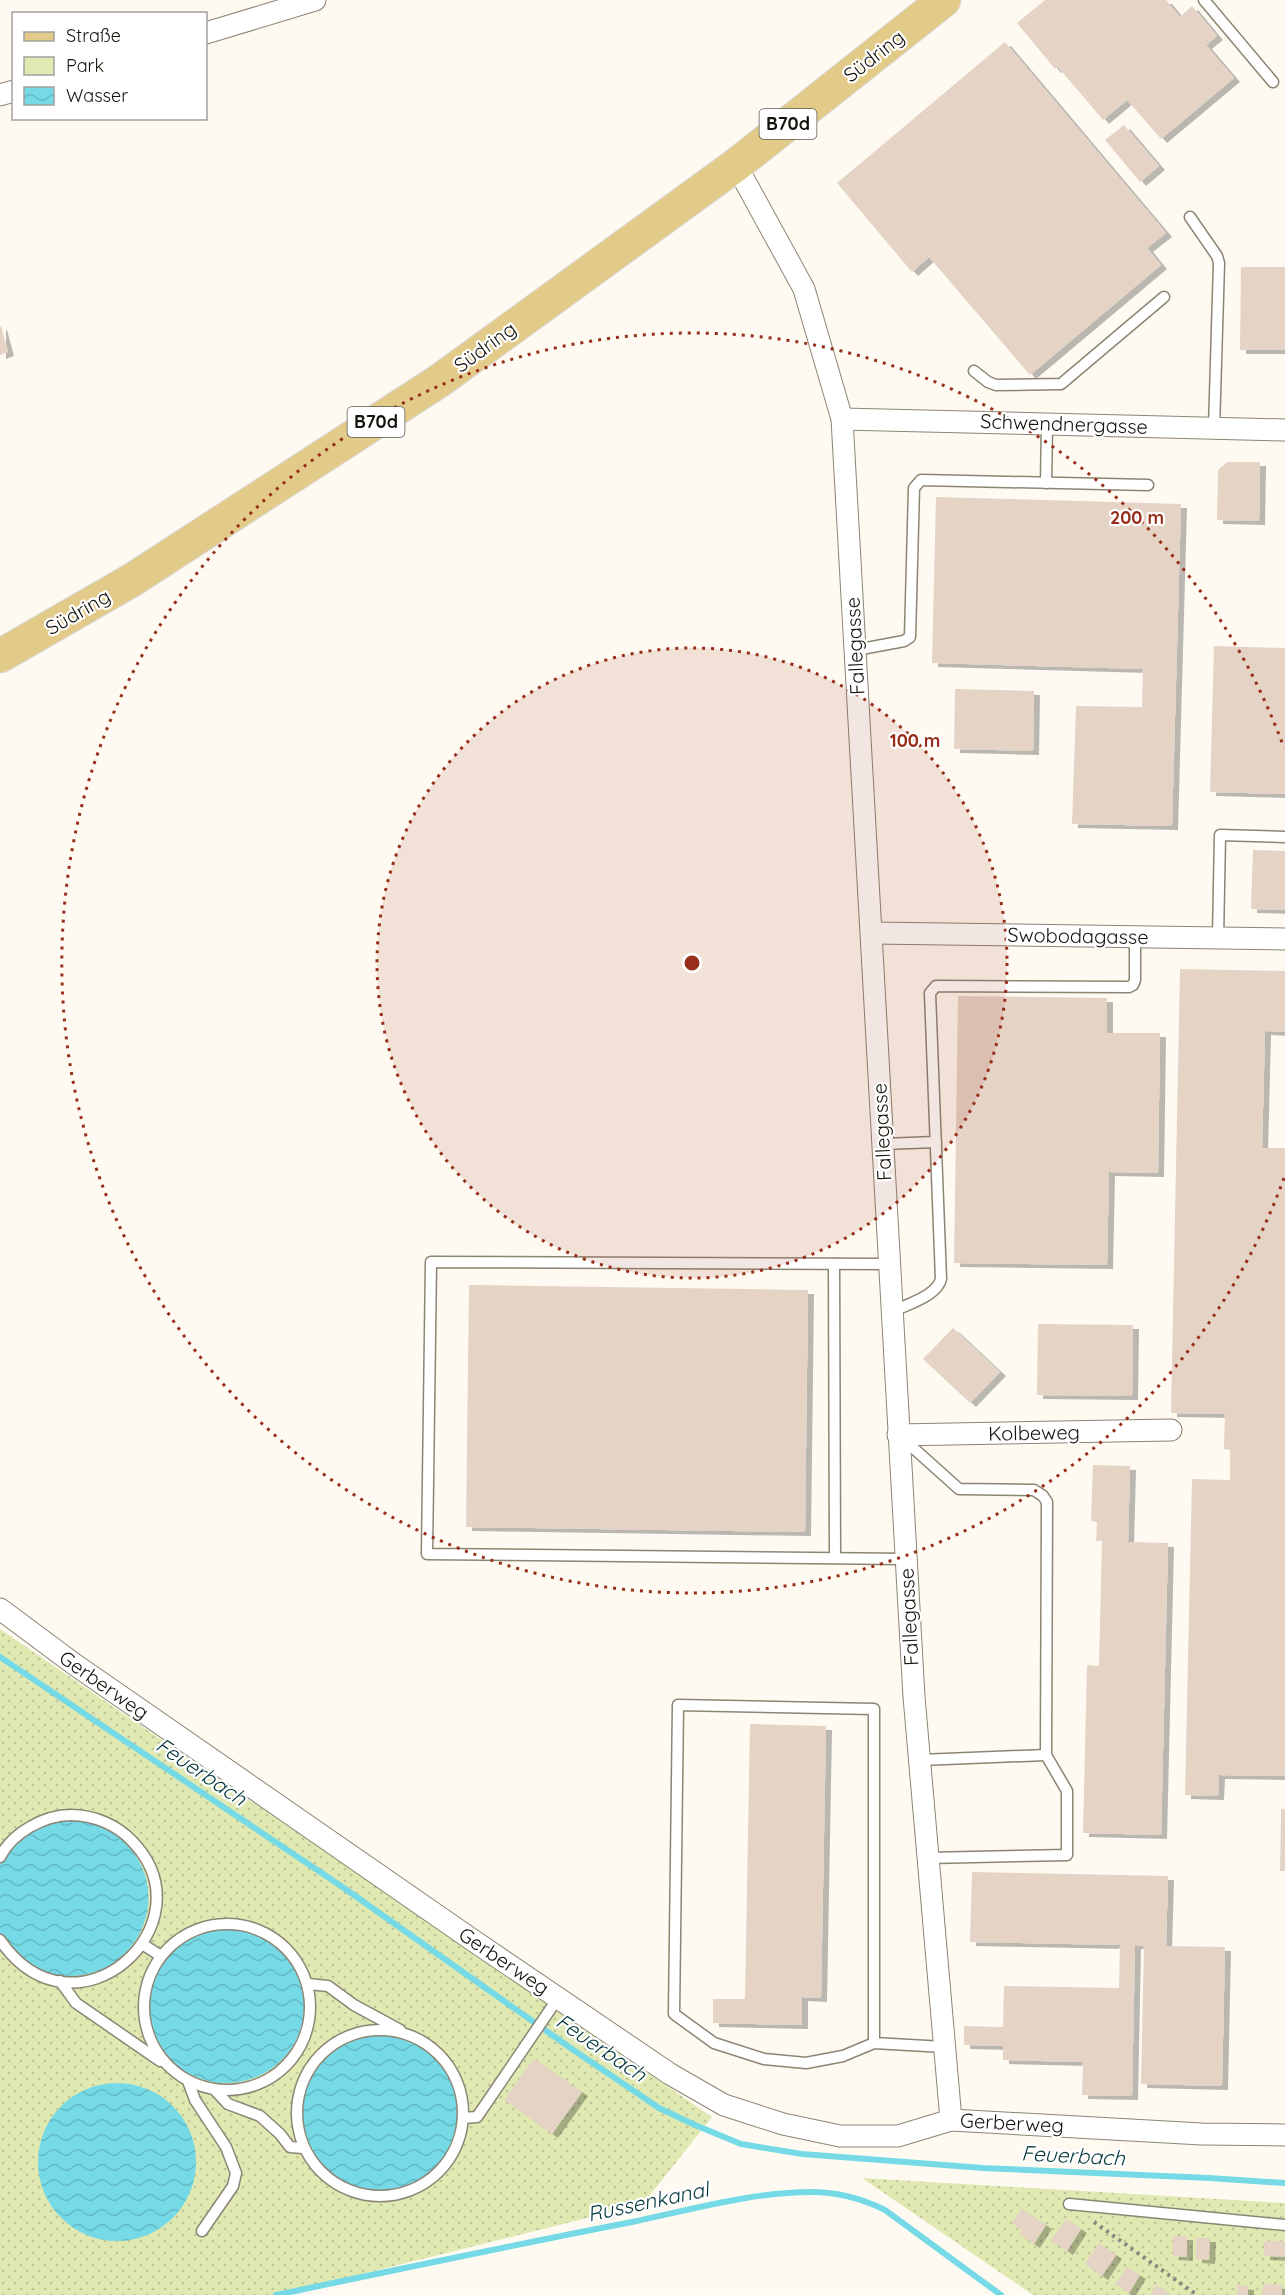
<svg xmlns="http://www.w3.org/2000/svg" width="1285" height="2295" font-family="Quicksand,sans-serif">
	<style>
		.green { fill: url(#green-dots) }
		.water { fill: url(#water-waves) }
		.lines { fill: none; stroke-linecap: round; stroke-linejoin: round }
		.stream { stroke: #75dae6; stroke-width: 6 }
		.building { fill: #e5d3c6; filter: url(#shadow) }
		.lane-casing { stroke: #8d8574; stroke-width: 13 }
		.street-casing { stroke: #8d8574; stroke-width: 23 }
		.primary-casing { stroke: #dad9d8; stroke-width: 35 }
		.path { stroke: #8a8780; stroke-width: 4; stroke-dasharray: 3 4.5; stroke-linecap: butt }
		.lane { stroke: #fff; stroke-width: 10 }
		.street { stroke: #fff; stroke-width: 21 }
		.primary { stroke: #e2ca88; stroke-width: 33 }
		.ring { fill: none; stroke: #972e1a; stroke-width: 3; stroke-dasharray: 3 6 }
		.labels { text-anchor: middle; stroke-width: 4.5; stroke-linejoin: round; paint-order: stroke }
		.shield { fill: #fff; stroke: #5c5a56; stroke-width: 1.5 }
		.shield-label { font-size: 18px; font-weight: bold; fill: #16130d }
		.street-label { font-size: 20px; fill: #16130d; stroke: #fff }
		.water-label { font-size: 21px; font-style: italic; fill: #06393e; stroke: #fff }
		.centre { fill: #972e1a; stroke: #fff; stroke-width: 3 }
		.ring-label { font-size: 18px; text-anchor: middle; font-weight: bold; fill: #972e1a; stroke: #fff; stroke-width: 4.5; stroke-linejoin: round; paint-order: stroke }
	</style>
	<defs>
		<pattern id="green-dots" width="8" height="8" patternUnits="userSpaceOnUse" patternTransform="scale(1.5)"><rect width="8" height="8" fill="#e0e9b2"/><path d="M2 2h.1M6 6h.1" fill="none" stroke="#bfc798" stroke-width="1.8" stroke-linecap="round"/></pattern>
		<pattern id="water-waves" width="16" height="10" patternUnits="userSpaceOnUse" patternTransform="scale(1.5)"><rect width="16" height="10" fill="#75dae6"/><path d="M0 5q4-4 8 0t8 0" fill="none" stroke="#64bac4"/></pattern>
		<filter id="shadow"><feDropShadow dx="6" dy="4" stdDeviation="0" flood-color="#0004"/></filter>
	</defs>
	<rect width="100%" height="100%" fill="#fefaf2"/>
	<!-- green -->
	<g class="green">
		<path d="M0 1629 712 2117 643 2204 278 2295H0Z"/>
		<path d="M862 2178 1285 2203V2295H1033Z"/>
	</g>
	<!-- water -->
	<g class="water">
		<path d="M69 1819C77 1820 88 1820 96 1823 109 1827 120 1837 129 1847 177 1902 130 1986 58 1975 47 1974 33 1970 24 1963 15 1956 7 1944 0 1935V1860L22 1834 44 1822Z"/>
		<circle cx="226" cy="2004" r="79"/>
		<circle cx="381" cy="2113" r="79"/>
		<circle cx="117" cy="2162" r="79"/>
	</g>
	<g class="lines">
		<!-- stream -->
		<g class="stream">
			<path d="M0 1657 344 1888 572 2049 659 2108 695 2125 741 2144 802 2154 983 2168 1209 2178 1285 2183"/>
			<path d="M276 2295C395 2270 513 2245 632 2222 689 2210 753 2192 811 2192 837 2192 861 2198 885 2210L1001 2295"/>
		</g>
	</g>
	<!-- building -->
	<g class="building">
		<path d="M1045 0H1166L1180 17 1192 6 1217 36 1206 45 1234 78 1161 139 1127 100 1103 120 1058 67 1055 69 1017 23Z"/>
		<path d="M1005 42 1166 233 1147 248 1161 265 1030 375 929 257 912 272 837 183Z"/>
		<path d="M1124 125 1159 166 1140 182 1105 140Z"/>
		<path d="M1241 267H1285V350H1240Z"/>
		<path d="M1 326 8 352 0 355V327Z"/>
		<path d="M1227 462H1260L1259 521 1217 520 1218 470Z"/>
		<path d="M936 497 1181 504 1172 826 1072 824 1076 706 1142 707 1143 669 932 663Z"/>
		<path d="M1214 646 1285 648V794L1210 792Z"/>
		<path d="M955 689 1034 691 1033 751 954 749Z"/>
		<path d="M1253 850 1285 851V910L1251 909Z"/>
		<path d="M1180 969 1285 971V1032L1265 1031 1262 1148H1285V1776L1219 1775 1218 1796 1185 1795 1192 1479 1230 1480V1450L1224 1449 1225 1414 1171 1413Z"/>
		<path d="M958 996 1107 998V1033H1160L1158 1173 1109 1172 1107 1265 954 1263Z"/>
		<path d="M469 1285 808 1290 805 1532 466 1527Z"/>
		<path d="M1038 1324 1133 1325 1132 1396 1037 1395Z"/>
		<path d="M953 1328 1000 1372 970 1403 923 1359Z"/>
		<path d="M1093 1465 1130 1466 1128 1542 1168 1543 1161 1835 1083 1833 1087 1665 1099 1666 1102 1541H1096L1097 1522 1091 1521Z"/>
		<path d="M750 1724 826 1726 821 1998 802 1997V2025L713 2023V1999H745Z"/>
		<path d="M1281 1809H1285V1871H1280Z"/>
		<path d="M972 1872 1168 1876 1166 1946 1225 1947 1222 2086 1141 2084 1144 1946 1135 1945 1132 2096 1082 2095 1083 2062 1003 2060V2046L964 2045V2026L1003 2027 1004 1986 1119 1988 1120 1945 970 1942Z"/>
		<path d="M534 2059 582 2092 552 2134 504 2100Z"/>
		<path d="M1021 2209 1046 2225 1034 2244 1019 2234 1022 2230 1012 2223Z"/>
		<path d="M1066 2219 1081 2229 1067 2251 1051 2240Z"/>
		<path d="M1173 2236H1187V2257L1173 2256Z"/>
		<path d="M1196 2238H1210L1209 2260 1196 2259Z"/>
		<path d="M1264 2241H1285V2257L1264 2256Z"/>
		<path d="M1099 2243 1116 2255 1102 2276 1085 2264Z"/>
		<path d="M1127 2267 1140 2275 1129 2293 1115 2284Z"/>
		<path d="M1263 2284 1282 2285V2295H1262Z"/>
		<path d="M1156 2285 1171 2295H1150Z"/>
		<path d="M1237 2285 1248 2286V2295H1237Z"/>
	</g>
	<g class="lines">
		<defs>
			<g id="lane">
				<path d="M1204 0 1273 82"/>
				<path d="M1190 217 1217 256 1219 263 1214 428"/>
				<path d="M974 371 988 382 996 385 1061 384 1164 297"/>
				<path d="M1046 483 1047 424"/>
				<path d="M856 650 904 641 910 637 914 488 921 480 1148 485"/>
				<path d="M1218 938 1220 835 1285 837"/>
				<path d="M883 1144 936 1142"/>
				<path d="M834 1264 835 1558"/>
				<path d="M889 1264 431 1262 427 1554 906 1559"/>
				<path d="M892 1312C907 1304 937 1296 941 1279L930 993 936 986 1129 987 1133 985 1135 980V937"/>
				<path d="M901 1437 959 1489 1034 1490 1043 1496 1047 1502 1046 1755 1067 1791V1855L928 1858"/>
				<path d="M920 1760 1046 1755"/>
				<path d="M0 1857C12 1833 44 1815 71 1815 94 1815 117 1825 132 1841 213 1924 75 2049 0 1940"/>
				<circle cx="227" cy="2007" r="83"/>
				<path d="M142 1944 161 1956"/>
				<path d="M60 1981 76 2003 160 2061"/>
				<path d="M308 1984 328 1986 354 2005 400 2030"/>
				<circle cx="380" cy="2113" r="83"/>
				<path d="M874 2043V1709L678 1705 674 2014 714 2043 764 2059 806 2063 843 2056 874 2043 944 2047"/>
				<path d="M188 2081 195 2100 226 2147 236 2173 233 2186 202 2231"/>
				<path d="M215 2090 228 2104 260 2116 280 2134 290 2147 303 2148"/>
				<path d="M463 2118 477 2117 558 1998"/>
				<path d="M1069 2204 1285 2225"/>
			</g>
			<g id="street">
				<path d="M206 33 315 0"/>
				<path d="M0 95 14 91"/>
				<path d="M736 165 804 289 842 419 914 1697 951 2120"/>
				<path d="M842 419 1285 430"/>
				<path d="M872 933 1285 939"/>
				<path d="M898 1435 1171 1430"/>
				<path d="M0 1609 74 1664 471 1939 670 2074 724 2105 783 2124 840 2136H898L951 2120 1202 2134 1285 2135"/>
			</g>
			<path id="primary" d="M0 656 132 580 439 381 736 165 944 0"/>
		</defs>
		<!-- lane casing -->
		<use href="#lane" class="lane-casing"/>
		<!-- street casing -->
		<use href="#street" class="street-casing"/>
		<!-- primary casing -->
		<use href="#primary" class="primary-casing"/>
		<!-- path -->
		<path class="path" d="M1094 2222 1197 2295"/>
		<!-- lane -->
		<use href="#lane" class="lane"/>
		<!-- street -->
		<use href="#street" class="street"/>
		<!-- primary -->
		<use href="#primary" class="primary"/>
	</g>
	<!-- distance rings -->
	<circle cx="692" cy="963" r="315" fill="#972e1a" fill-opacity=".12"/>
	<g class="ring">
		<circle cx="692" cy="963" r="315"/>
		<path d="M1284 1178A630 630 0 1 1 1284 748"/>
	</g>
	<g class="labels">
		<!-- shield labels -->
		<g class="shield">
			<rect x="759.5" y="109" width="57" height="30" rx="4.5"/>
			<rect x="347.5" y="407" width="57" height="30" rx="4.5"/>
		</g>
		<g class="shield-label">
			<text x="788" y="130">B70d</text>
			<text x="376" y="428">B70d</text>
		</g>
		<!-- street labels -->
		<g class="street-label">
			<text transform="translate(874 56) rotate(-38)" y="7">Südring</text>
			<text transform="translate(485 347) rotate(-36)" y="7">Südring</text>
			<text transform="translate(1064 424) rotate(2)" y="7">Schwendnergasse</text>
			<text transform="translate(78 612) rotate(-30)" y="7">Südring</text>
			<text transform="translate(855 646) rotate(-93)" y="7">Fallegasse</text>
			<text transform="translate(1078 936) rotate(1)" y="7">Swobodagasse</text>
			<text transform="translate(882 1132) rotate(-93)" y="7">Fallegasse</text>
			<text transform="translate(1034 1433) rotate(-1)" y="7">Kolbeweg</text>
			<text transform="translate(909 1617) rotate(-93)" y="7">Fallegasse</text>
			<text transform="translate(104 1685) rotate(35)" y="7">Gerberweg</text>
			<text transform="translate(504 1961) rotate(34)" y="7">Gerberweg</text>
			<text transform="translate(1012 2123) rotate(3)" y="7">Gerberweg</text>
		</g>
		<!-- water labels -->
		<g class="water-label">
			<text transform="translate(201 1772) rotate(34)" y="7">Feuerbach</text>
			<text transform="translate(601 2048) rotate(34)" y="7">Feuerbach</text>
			<text transform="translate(1073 2156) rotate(3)" y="7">Feuerbach</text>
			<text transform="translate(648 2202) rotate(-12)" y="7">Russenkanal</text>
		</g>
	</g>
	<circle cx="692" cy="963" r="9" class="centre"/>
	<g class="ring-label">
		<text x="1137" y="524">200 m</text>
		<text x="915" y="747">100 m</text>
	</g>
	<!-- legend -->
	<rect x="12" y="12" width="195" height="108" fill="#ffffff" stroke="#a2a19e" stroke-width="1.5"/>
	<rect x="24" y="32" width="30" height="9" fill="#e2ca88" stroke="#a2a19e" stroke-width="1.5"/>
	<text x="66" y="42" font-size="18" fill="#16130d">Straße</text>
	<rect x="24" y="57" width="30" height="18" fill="#e0e9b2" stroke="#a2a19e" stroke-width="1.5"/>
	<text x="66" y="72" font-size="18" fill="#16130d">Park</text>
	<rect x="24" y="87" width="30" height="18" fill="url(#water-waves)" stroke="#a2a19e" stroke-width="1.5"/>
	<text x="66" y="102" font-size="18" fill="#16130d">Wasser</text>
</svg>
